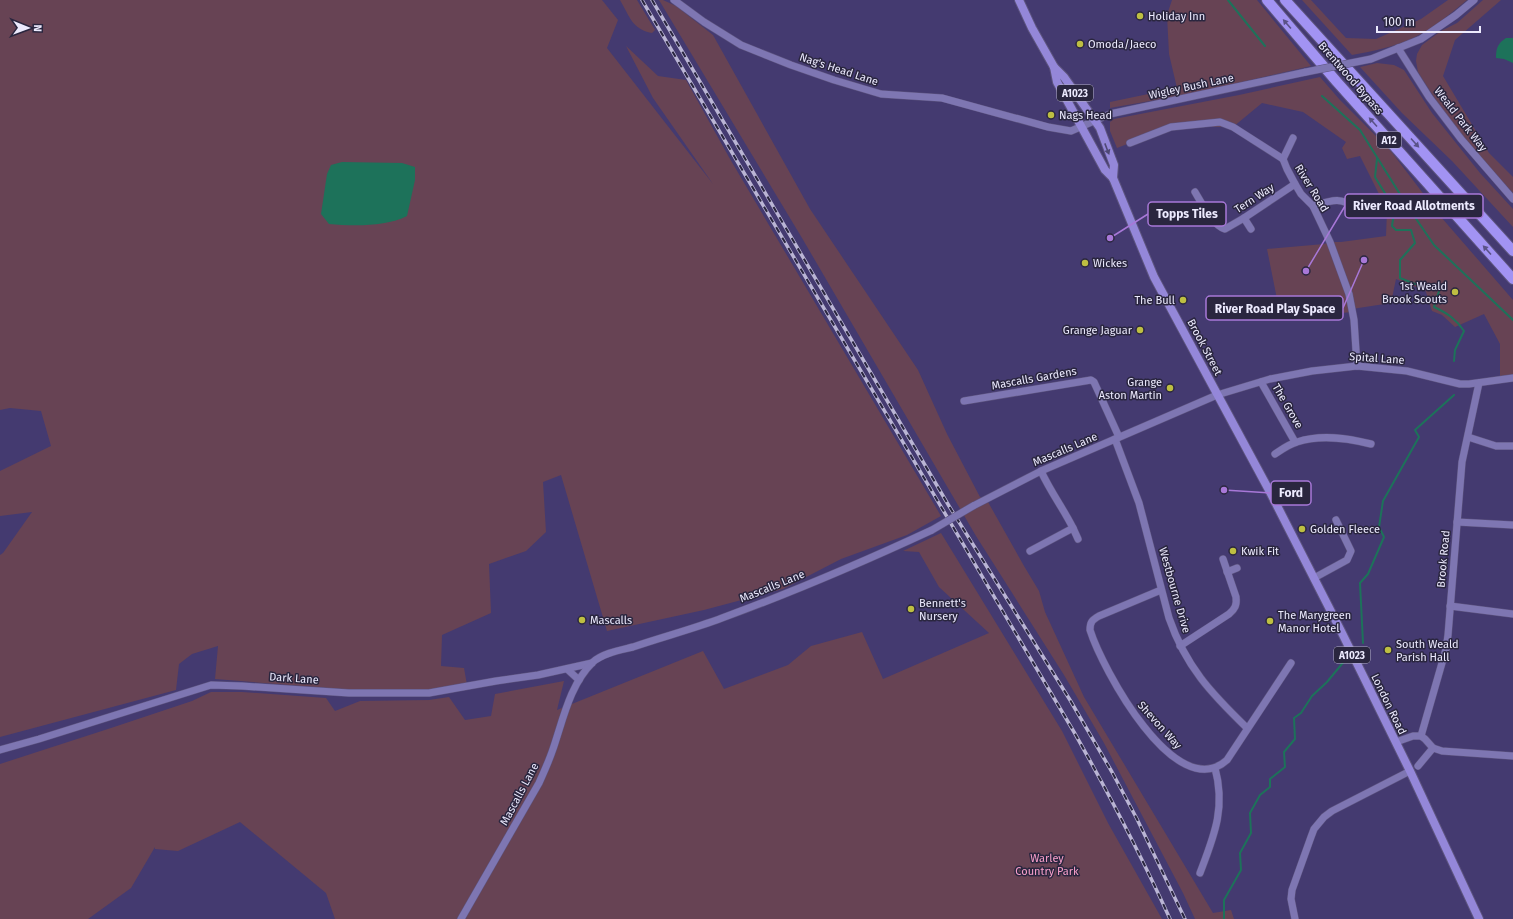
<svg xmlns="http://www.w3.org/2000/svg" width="1513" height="919" font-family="'Fira Sans',sans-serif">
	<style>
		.green { fill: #674354 }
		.water { fill: #1d725a }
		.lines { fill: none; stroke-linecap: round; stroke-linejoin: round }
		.stream { stroke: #1d725a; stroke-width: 2 }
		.minor-casing { stroke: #5d547f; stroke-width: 8 }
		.major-casing { stroke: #5d547f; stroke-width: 10 }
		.highway-casing { stroke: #5d547f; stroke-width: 12 }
		.minor { stroke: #7e76b2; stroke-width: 7 }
		.major { stroke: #9487d9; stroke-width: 8 }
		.highway { stroke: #a293f3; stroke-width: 10 }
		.rail-casing { stroke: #bab5d4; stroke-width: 3.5 }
		.rail { stroke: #2a263f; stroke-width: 2; stroke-dasharray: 6; stroke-linecap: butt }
		.minor-bridge-casing { stroke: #5d547f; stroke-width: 8; stroke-linecap: butt }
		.minor-bridge { stroke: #7e76b2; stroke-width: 7 }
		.oneway { fill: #5a5287 }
		.oneway2 { fill: #4f4875 }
		.poi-dot { fill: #bebf42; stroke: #2a263f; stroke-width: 1.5 }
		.labels { text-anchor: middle; stroke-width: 3; stroke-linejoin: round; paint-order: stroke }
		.shield { fill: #2a263f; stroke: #b2afc5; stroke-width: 1 }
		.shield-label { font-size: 10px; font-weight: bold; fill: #eceafe }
		.poi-label { font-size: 11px; fill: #eceafe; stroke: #2a263f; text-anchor: start }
		.street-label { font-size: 11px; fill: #eceafe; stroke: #2a263f }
		.park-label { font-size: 11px; fill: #f9a0cb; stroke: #2a263f }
		.leader { fill: none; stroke: #a878d8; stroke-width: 1.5 }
		.callout-dot { fill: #a878d8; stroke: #2a263f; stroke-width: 1.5 }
		.callout { fill: #2a263f; stroke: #a878d8; stroke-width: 1.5 }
		.callout-label { font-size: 12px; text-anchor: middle; font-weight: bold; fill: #eceafe }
	</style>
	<rect width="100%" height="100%" fill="#443a70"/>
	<!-- green -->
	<g class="green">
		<path d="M0 0H602L618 20 607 48 713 184 653 98 626 46 658 76 686 80 730 159 941 516 907 535 841 559 783 589 704 610 607 631 561 475 543 482 546 532 526 551 489 564 491 613 442 635 441 666 464 668 467 685 430 692 339 689 215 679 218 646 192 654 179 664 176 690 0 737V555L3 553 32 512 0 516V471L51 446 41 411 10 408 0 410Z"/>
		<path d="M620 0H637L655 30 652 33C632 29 630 17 620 0Z"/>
		<path d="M659 0H663L676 6 713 35 810 209 918 370 947 434 980 497 988 502 1024 566 1039 591 1045 612 1084 697 1213 913 1231 910 1234 919H1195L1183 893 1104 743 1064 675 976 536 802 238Z"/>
		<path d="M1172 0H1257L1311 66 1190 94 1110 108V102L1177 88 1169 54 1167 15Z"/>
		<path d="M1302 0H1311L1346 38 1376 39 1421 19 1448 0H1467C1451 13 1434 28 1415 37 1395 47 1373 51 1352 55Z"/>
		<path d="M1483 0H1501L1455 40 1443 76 1489 153 1513 177V193L1471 147 1446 116 1418 72 1416 61 1417 54 1422 45 1441 31 1457 23Z"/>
		<path d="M1377 63 1394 65 1404 70 1432 113 1480 173 1513 209V227L1452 161 1402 113 1360 67Z"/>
		<path d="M1320 77 1340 100 1390 150 1441 217 1513 300V379H1500V344L1484 314 1455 327 1442 315 1432 311 1425 289 1412 286 1396 279 1391 303 1352 309V312L1281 319 1267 249 1324 244 1330 242H1341L1386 236 1387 210 1360 156 1347 159 1342 148 1346 142 1303 112 1262 103 1233 127H1171L1117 148 1110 131V122L1114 119 1239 95Z"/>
		<path d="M941 533 1062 731 1108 823 1162 919H335L326 893 240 822 178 851 155 849V847L131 888 88 919H0V764L111 728 192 701 211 692H242L326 698 335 711 360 701 429 700 449 697 465 720 491 716 495 694 564 681 557 710 703 651 724 689 788 665 811 646 862 632 883 679 989 633 939 587 919 552 903 551Z"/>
	</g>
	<!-- water -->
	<g class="water">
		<path d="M1506 38H1513V63L1504 59 1496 58C1496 48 1498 43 1506 38Z"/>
		<path d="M342 162 402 163 415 167V180L407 216C386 227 352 226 329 224L321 214 327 174 331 165Z"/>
	</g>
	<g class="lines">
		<!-- stream -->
		<g class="stream">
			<path d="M1228 0 1265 46"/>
			<path d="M1322 96 1360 130 1408 207 1434 245 1513 320"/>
			<path d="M1377 159 1375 177 1391 203 1394 213 1392 226 1396 230H1411L1415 243 1400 260V278L1415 284 1441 285 1434 307C1447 313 1456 319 1464 331L1455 350 1454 361"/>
			<path d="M1363 643 1360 583 1368 574 1384 537 1379 527 1383 501 1419 437 1415 430 1454 395"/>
			<path d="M1224 919V900L1241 870 1240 853 1251 833 1250 813 1260 795 1270 787V779L1285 767 1284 752 1295 739 1294 718 1301 713 1312 696 1327 682 1346 659"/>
		</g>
		<defs>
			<g id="minor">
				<path d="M674 0 704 22 741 45 791 65 834 80 881 94 942 98 1048 127 1071 131 1110 114 1306 72"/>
				<path d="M1398 48 1429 97 1461 139 1513 199"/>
				<path d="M1371 59 1421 39 1456 15 1474 0"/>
				<path d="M1293 138 1283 159 1287 169 1295 184 1301 194 1313 206 1330 242 1349 294 1354 320 1357 366"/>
				<path d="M1130 143 1171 127 1220 122 1233 127 1283 159"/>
				<path d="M1195 192C1201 202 1213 226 1225 229L1244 218 1295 184"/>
				<path d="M1313 206C1332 200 1340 196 1357 209"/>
				<path d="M1244 218 1251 229"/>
				<path d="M1261 382 1295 442"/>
				<path d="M964 401 1091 380 1094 382 1119 437"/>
				<path d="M1468 437 1496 446H1513"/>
				<path d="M1115 439 1139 503 1169 618C1186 667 1211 693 1247 728"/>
				<path d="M1275 454C1281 450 1289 444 1297 442 1321 434 1347 438 1371 444"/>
				<path d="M973 506 1041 471 1217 395 1270 379 1312 371 1357 366 1407 371 1460 384H1469L1513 378"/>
				<path d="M1457 522 1513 525"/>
				<path d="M1073 528 1078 539"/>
				<path d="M1030 551 1073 528C1063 508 1050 491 1041 471"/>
				<path d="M1227 572 1237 568"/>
				<path d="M1314 578 1347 560 1351 551 1336 520"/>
				<path d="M1161 590 1099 616C1092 620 1090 622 1090 630 1102 668 1176 806 1227 760L1291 663"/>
				<path d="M1450 606 1513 614"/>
				<path d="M1180 646 1229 614C1235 609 1237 605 1236 597L1223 559"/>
				<path d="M567 669 579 680"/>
				<path d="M1396 742 1413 736H1421L1446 649 1448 635 1462 462 1479 383"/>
				<path d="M1433 748 1442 751 1513 756"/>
				<path d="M0 750 39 739 211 685 242 686 349 693H429L496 681 538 675 592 663"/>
				<path d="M1418 766 1433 748 1425 739 1421 736"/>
				<path d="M1200 873C1214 836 1226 808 1215 768"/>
				<path d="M461 919 539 783C544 772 549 761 553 749 563 720 570 684 593 662 603 653 621 650 633 647 662 637 693 629 722 618 793 592 863 562 932 530"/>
				<path d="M1295 919 1291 899 1292 890 1311 837 1314 829 1324 817 1332 811 1410 771"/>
			</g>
			<g id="major">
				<path d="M1019 0 1032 28 1054 67 1057 82 1105 170 1113 178 1154 277 1270 492 1341 631 1410 771 1479 919"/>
				<path d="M1054 67 1064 77 1100 128 1114 165 1113 178"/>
			</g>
			<g id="highway">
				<path d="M1267 0 1337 82 1513 279"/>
				<path d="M1285 0 1513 251"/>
			</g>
		</defs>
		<!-- minor casing -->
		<use href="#minor" class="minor-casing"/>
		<!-- major casing -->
		<use href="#major" class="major-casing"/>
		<!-- highway casing -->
		<use href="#highway" class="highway-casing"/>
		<!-- minor -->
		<use href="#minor" class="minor"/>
		<!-- major -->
		<use href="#major" class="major"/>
		<!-- highway -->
		<use href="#highway" class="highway"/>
		<defs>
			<g id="rail">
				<path d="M642 0 1074 732C1109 794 1141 855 1170 919"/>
				<path d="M652 0 949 506 1070 700 1112 772 1137 819 1185 919"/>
			</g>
		</defs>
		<!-- rail casing -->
		<use href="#rail" class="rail-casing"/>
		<!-- rail -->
		<use href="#rail" class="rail"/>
		<defs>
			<g id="minor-bridge">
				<path d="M1306 72 1371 59"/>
				<path d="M932 530 973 506"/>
			</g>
		</defs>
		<!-- minor-bridge casing -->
		<use href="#minor-bridge" class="minor-bridge-casing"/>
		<!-- minor-bridge -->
		<use href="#minor-bridge" class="minor-bridge"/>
	</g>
	<!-- one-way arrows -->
	<defs><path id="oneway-solid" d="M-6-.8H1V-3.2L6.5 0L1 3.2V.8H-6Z"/></defs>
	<g class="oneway">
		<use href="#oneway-solid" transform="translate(1287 24) rotate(-131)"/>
		<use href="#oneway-solid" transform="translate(1373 122) rotate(-132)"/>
		<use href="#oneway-solid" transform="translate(1415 143) rotate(48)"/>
		<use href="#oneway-solid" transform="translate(1487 250) rotate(-132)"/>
	</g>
	<use class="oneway2" href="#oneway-solid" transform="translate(1107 149) rotate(69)"/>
	<!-- markers -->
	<g class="poi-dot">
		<circle cx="1140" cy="16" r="4"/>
		<circle cx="1080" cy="44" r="4"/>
		<circle cx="1051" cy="115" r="4"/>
		<circle cx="1085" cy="263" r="4"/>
		<circle cx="1455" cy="292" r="4"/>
		<circle cx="1183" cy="300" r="4"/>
		<circle cx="1140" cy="330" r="4"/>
		<circle cx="1170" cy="388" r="4"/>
		<circle cx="1302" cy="529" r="4"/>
		<circle cx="1233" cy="551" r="4"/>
		<circle cx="911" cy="609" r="4"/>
		<circle cx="582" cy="620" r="4"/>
		<circle cx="1270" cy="621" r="4"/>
		<circle cx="1388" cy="650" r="4"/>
	</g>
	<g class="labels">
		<!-- shield labels -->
		<g class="shield">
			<rect x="1057" y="85" width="36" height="16" rx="3"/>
			<rect x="1377" y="132" width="24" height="16" rx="3"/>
			<rect x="1334" y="647" width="36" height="16" rx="3"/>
		</g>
		<g class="shield-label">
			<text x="1075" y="97">A1023</text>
			<text x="1389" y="144">A12</text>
			<text x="1352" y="659">A1023</text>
		</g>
		<!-- poi labels -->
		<g class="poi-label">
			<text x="1148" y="20">Holiday Inn</text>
			<text x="1088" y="48">Omoda/Jaeco</text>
			<text x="1059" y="119">Nags Head</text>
			<text x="1093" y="267">Wickes</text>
			<text x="1447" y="290" text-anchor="end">1st Weald<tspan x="1447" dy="13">Brook Scouts</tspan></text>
			<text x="1175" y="304" text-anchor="end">The Bull</text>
			<text x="1132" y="334" text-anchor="end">Grange Jaguar</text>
			<text x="1162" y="386" text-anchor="end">Grange<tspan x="1162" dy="13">Aston Martin</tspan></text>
			<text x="1310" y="533">Golden Fleece</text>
			<text x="1241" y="555">Kwik Fit</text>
			<text x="919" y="607">Bennett's<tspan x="919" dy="13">Nursery</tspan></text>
			<text x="1278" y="619">The Marygreen<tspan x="1278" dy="13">Manor Hotel</tspan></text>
			<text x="590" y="624">Mascalls</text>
			<text x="1396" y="648">South Weald<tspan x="1396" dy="13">Parish Hall</tspan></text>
		</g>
		<!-- street labels -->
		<g class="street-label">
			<text transform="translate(839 69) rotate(18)" y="4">Nag's Head Lane</text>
			<text transform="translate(1351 78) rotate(49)" y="4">Brentwood Bypass</text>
			<text transform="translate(1191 86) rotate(-12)" y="4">Wigley Bush Lane</text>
			<text transform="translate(1461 119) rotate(52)" y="4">Weald Park Way</text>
			<text transform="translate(1312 188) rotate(58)" y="4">River Road</text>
			<text transform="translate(1254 198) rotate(-33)" y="4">Tern Way</text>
			<text transform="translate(1205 347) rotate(62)" y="4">Brook Street</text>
			<text transform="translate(1377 358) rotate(4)" y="4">Spital Lane</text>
			<text transform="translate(1034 378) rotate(-10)" y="4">Mascalls Gardens</text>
			<text transform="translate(1288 406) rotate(60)" y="4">The Grove</text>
			<text transform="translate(1065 449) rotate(-23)" y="4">Mascalls Lane</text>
			<text transform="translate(1443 559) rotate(-85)" y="4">Brook Road</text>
			<text transform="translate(772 586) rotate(-22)" y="4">Mascalls Lane</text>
			<text transform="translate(1175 590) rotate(74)" y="4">Westbourne Drive</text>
			<text transform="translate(294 678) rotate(4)" y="4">Dark Lane</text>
			<text transform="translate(1389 704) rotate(64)" y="4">London Road</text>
			<text transform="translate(1160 725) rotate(48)" y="4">Shevon Way</text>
			<text transform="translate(519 794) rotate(-62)" y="4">Mascalls Lane</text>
		</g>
		<!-- park labels -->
		<g class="park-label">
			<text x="1047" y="862">Warley<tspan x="1047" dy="13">Country Park</tspan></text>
		</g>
	</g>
	<!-- callouts -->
	<path class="leader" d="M1306 271L1345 206M1110 238L1148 214M1364 260L1343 308M1224 490L1271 493"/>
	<g class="callout-dot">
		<circle cx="1306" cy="271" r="4"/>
		<circle cx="1110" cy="238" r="4"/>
		<circle cx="1364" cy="260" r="4"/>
		<circle cx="1224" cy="490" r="4"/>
	</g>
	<g class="callout">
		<rect x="1345" y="194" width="138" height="24" rx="4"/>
		<rect x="1148" y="202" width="78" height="24" rx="4"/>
		<rect x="1206" y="296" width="137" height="24" rx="4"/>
		<rect x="1271" y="481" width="40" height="24" rx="4"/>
	</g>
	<g class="callout-label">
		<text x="1414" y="210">River Road Allotments</text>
		<text x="1187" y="218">Topps Tiles</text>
		<text x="1275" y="313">River Road Play Space</text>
		<text x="1291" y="497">Ford</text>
	</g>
	<!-- north arrow -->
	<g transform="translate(28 28) rotate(91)" stroke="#2a263f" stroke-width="3" paint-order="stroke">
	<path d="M0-3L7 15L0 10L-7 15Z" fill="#eceafe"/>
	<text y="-6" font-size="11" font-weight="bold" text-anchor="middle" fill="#eceafe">N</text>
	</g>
	<!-- scale -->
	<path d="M1377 26v6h103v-6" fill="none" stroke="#eceafe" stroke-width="2"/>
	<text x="1383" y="26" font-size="12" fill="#eceafe" stroke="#2a263f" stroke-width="3" paint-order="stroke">100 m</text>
</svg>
